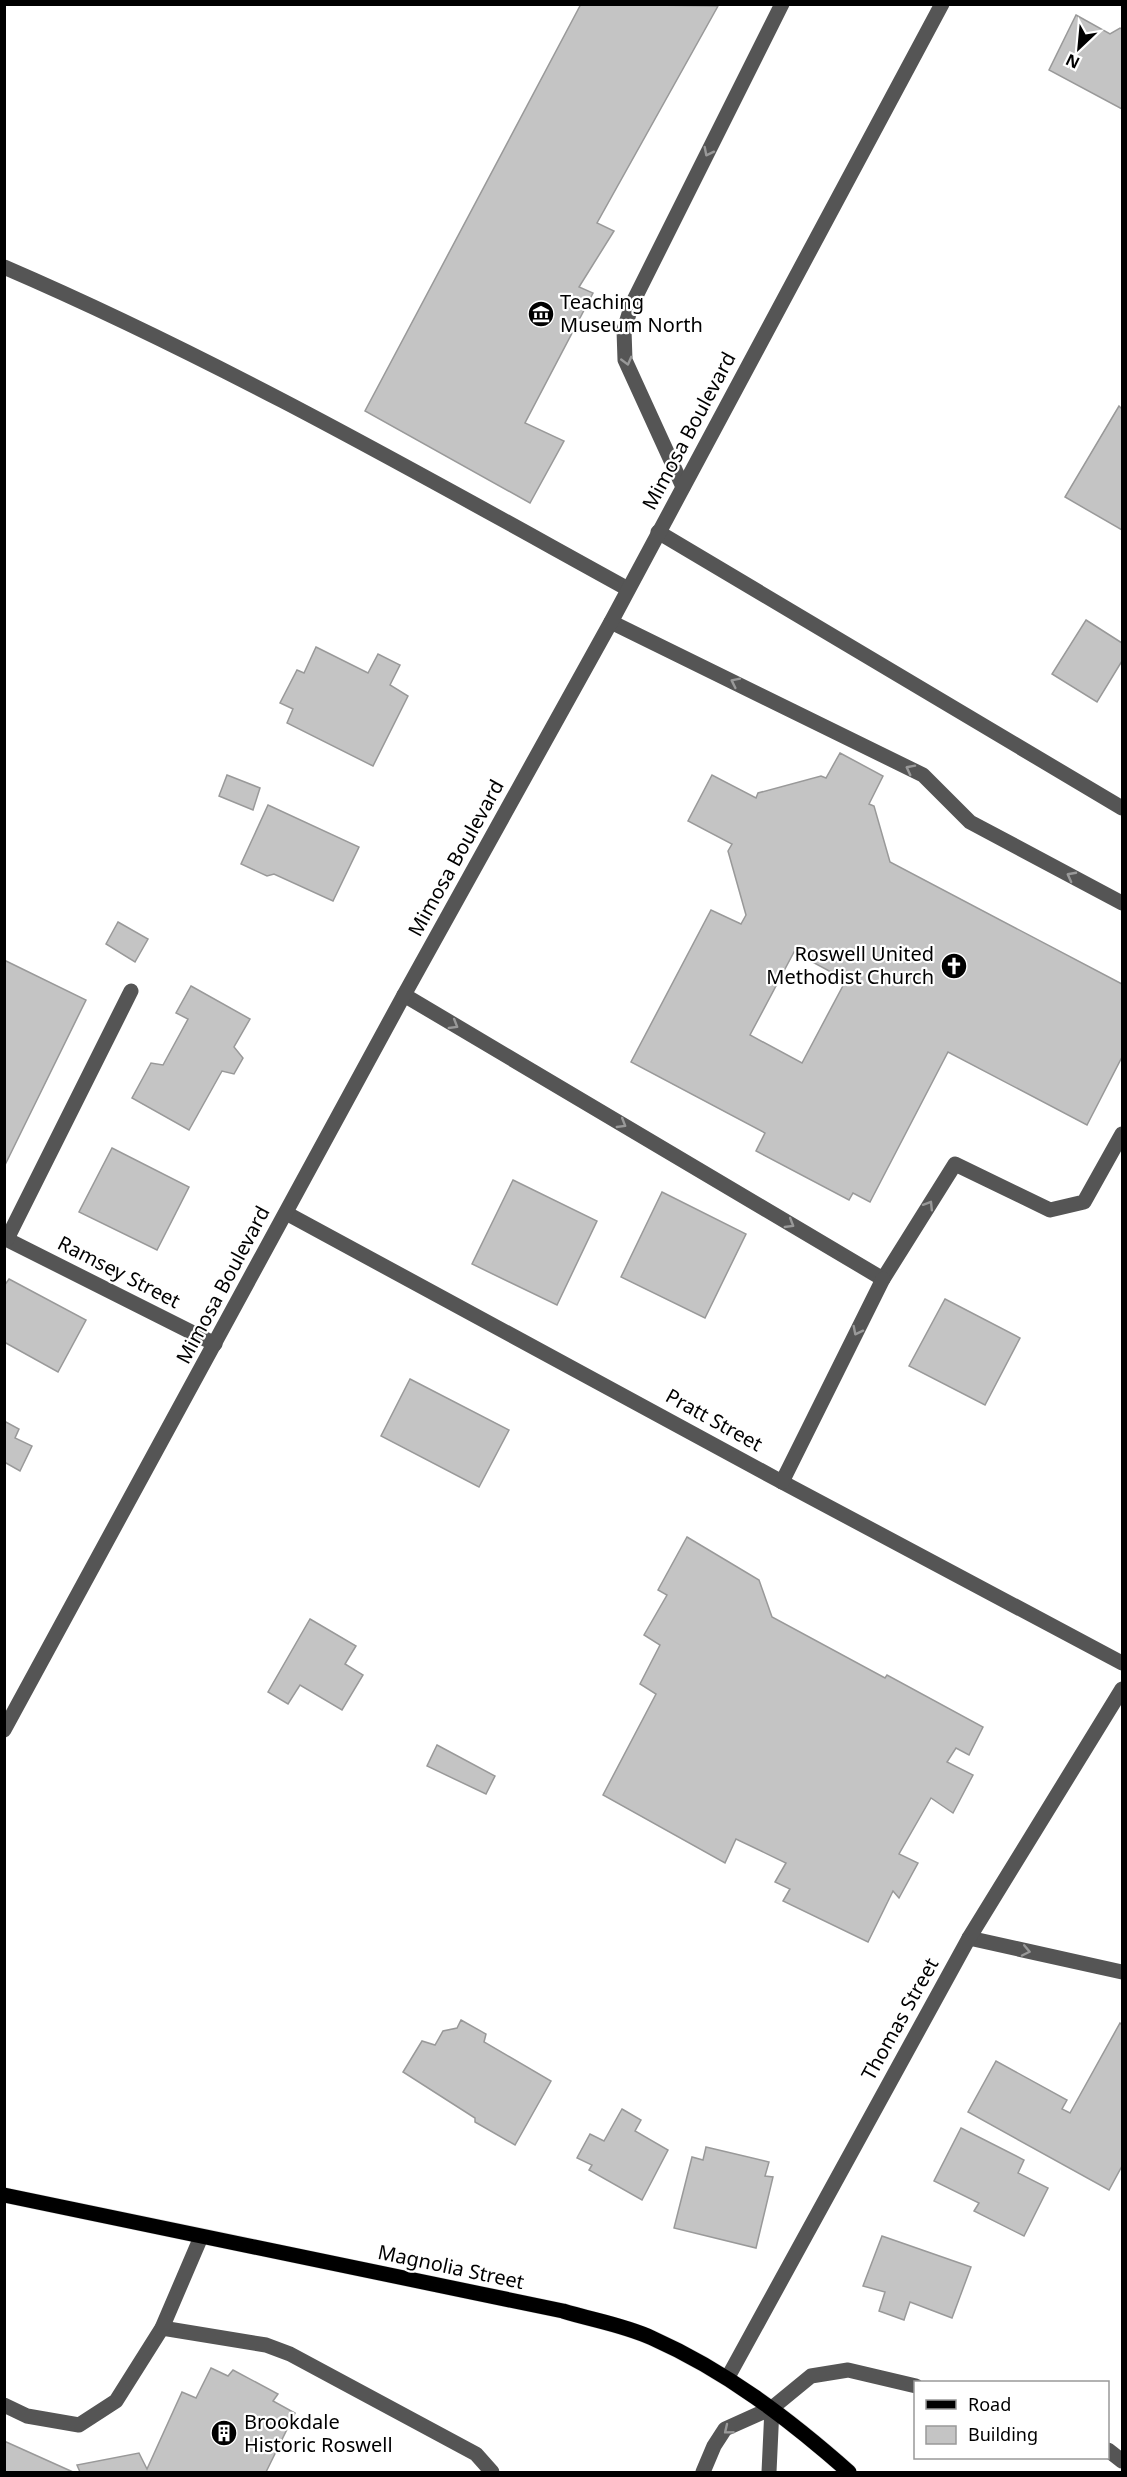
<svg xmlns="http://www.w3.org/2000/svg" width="1127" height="2477" font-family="'Noto Sans',sans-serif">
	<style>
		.building { fill: #c4c4c4; stroke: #999; stroke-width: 1.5; fill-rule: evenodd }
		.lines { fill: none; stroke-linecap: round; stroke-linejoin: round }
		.major-casing { stroke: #dbdbdb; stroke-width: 16 }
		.minor { stroke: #555; stroke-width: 15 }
		.major { stroke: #000; stroke-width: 15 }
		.oneway { stroke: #999 }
		.labels { text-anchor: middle; stroke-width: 4.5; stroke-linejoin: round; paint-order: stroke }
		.poi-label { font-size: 20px; fill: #000; stroke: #fff; text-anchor: start }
		.street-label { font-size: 20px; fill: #000; stroke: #fff }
	</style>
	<rect width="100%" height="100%" fill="#fff"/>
	<!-- building -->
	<g class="building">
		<path d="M581 4 718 6 597 223 614 231 579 287 593 293 525 423 564 441 530 503 365 411Z"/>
		<path d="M1076 15 1110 34 1120 28 1122 29V109L1049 70Z"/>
		<path d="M1119 406 1122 409V530L1065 497Z"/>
		<path d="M1086 620 1122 643V661L1097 702 1052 674Z"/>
		<path d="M316 647 368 673 378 654 400 665 390 685 408 696 373 766 287 723 293 709 280 703 297 670 304 673Z"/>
		<path d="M840 753 883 776 869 804 874 806 890 862 1122 984V1057L1087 1125 948 1052 870 1202 853 1193 849 1200 756 1151 765 1133 631 1062 711 910 741 924 746 915 728 851 732 844 688 821 712 775 756 798 758 793 821 776 826 778ZM794 952 846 980 802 1063 750 1035Z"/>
		<path d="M227 775 260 788 253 810 219 796Z"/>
		<path d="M268 805 359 847 333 901 274 874 267 876 241 864Z"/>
		<path d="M118 922 148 939 135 962 106 944Z"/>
		<path d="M4 960 86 1000 4 1167Z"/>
		<path d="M191 986 250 1019 234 1047 243 1058 234 1074 222 1071 189 1130 132 1098 151 1063 163 1065 188 1019 176 1013Z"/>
		<path d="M112 1148 189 1187 157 1250 79 1212Z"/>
		<path d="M513 1180 597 1221 557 1305 472 1264Z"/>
		<path d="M662 1192 746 1234 705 1318 621 1277Z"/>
		<path d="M9 1279 86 1320 58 1372 4 1342V1286Z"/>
		<path d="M945 1299 1020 1338 985 1405 909 1366Z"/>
		<path d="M410 1379 509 1430 479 1487 381 1436Z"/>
		<path d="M4 1421 19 1429 15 1438 32 1446 20 1471 6 1463 4 1465Z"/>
		<path d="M687 1537 759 1580 772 1617 885 1678 887 1675 983 1727 969 1755 956 1748 947 1762 973 1775 953 1813 931 1798 899 1854 918 1863 899 1898 893 1891 868 1942 783 1901 790 1889 775 1882 786 1863 736 1839 725 1863 603 1795 656 1694 640 1684 660 1645 644 1635 667 1595 658 1590Z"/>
		<path d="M310 1619 356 1646 345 1664 363 1675 342 1710 300 1685 288 1704 268 1692Z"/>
		<path d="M437 1745 495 1776 486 1794 427 1766Z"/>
		<path d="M461 2020 486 2034 484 2042 551 2081 515 2145 475 2122V2118L403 2072 422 2041 435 2045 443 2031 457 2028Z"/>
		<path d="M1120 2023 1122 2025V2166L1109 2190 968 2112 996 2061 1067 2100 1062 2109 1070 2113Z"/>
		<path d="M622 2109 641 2120 635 2131 668 2150 642 2200 589 2170 592 2165 577 2158 590 2134 604 2141Z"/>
		<path d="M961 2128 1024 2160 1018 2173 1048 2188 1024 2236 974 2211 979 2203 934 2181Z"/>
		<path d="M706 2147 769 2162 765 2176 773 2177 756 2248 674 2228 692 2157 703 2160Z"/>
		<path d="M882 2236 971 2267 952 2318 910 2302 904 2320 879 2311 885 2292 863 2286Z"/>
		<path d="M211 2368 228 2376 233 2370 278 2394 273 2401 295 2413 266 2472H80L77 2465 139 2453 147 2469 182 2392 196 2398Z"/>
		<path d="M4 2441 73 2472H4Z"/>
	</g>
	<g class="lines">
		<defs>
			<path id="major" d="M4 2195 563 2311C592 2320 624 2325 652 2338 726 2371 789 2419 849 2472"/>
		</defs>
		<!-- major casing -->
		<use href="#major" class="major-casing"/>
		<!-- minor -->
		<g class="minor">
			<path d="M4 267C220 360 423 476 628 589"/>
			<path d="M683 487 625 360 624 330 632 304 782 4"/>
			<path d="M658 532 1122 808"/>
			<path d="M611 622 923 775 970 822 1122 903"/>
			<path d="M404 995 883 1279 955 1164 1050 1210 1084 1202 1122 1134"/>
			<path d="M286 1213 782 1482 1122 1663"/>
			<path d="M4 1238 215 1344"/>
			<path d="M7 1239 131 991"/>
			<path d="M782 1482 883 1279"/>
			<path d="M4 1730 404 995 611 622 942 4"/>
			<path d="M969 1938 1122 1972"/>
			<path d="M162 2328 266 2345 290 2354 476 2454 492 2472"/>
			<path d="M728 2377 969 1938 1122 1689"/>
			<path d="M4 2405 27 2416 79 2425 116 2401 162 2328 201 2237"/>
			<path d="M1108 2450 1122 2461"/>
			<path d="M703 2472 714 2446 725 2429 772 2408 811 2376 848 2370 916 2386"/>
			<path d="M769 2472 772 2408"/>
		</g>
		<!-- major -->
		<use href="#major" class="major"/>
	</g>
	<!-- one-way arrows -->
	<defs><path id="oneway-chevron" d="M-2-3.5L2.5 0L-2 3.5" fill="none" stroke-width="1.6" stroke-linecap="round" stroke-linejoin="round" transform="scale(1.5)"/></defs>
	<g class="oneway">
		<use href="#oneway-chevron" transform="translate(708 152) rotate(117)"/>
		<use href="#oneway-chevron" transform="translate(627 361) rotate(75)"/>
		<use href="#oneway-chevron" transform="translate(735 682) rotate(-154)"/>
		<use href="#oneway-chevron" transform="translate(910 769) rotate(-153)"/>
		<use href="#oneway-chevron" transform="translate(1071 876) rotate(-152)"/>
		<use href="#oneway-chevron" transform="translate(454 1025) rotate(31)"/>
		<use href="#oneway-chevron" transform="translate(622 1124) rotate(31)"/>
		<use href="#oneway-chevron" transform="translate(929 1205) rotate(-58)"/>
		<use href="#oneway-chevron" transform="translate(790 1224) rotate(31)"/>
		<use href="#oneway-chevron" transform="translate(857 1331) rotate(117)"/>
		<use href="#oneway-chevron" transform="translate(1026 1951) rotate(12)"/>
		<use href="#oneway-chevron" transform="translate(728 2430) rotate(141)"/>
	</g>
	<!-- icons -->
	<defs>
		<symbol id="museum-disc" viewBox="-11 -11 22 22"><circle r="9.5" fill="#000" stroke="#fff"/><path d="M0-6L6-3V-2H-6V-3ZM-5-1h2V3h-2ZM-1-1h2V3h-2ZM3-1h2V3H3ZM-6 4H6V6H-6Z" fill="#fff"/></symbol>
		<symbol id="church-disc" viewBox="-11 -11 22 22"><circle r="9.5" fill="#000" stroke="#fff"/><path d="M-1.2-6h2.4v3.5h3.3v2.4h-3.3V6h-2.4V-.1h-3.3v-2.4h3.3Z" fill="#fff"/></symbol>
		<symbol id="building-disc" viewBox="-11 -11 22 22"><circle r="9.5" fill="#000" stroke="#fff"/><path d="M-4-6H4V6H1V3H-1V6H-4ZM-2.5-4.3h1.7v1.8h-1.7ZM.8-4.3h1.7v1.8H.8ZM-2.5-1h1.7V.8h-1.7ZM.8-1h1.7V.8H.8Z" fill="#fff"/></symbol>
	</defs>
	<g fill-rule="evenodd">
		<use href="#museum-disc" x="526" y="299" width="30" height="30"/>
		<use href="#church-disc" x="939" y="951" width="30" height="30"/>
		<use href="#building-disc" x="209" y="2418" width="30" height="30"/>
	</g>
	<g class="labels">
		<!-- poi labels -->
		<g class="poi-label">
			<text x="560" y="309">Teaching<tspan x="560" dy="23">Museum North</tspan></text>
			<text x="934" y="961" text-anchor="end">Roswell United<tspan x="934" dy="23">Methodist Church</tspan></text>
			<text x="244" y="2429">Brookdale<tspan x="244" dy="23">Historic Roswell</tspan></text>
		</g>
		<!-- street labels -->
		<g class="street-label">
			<text transform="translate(689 431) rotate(-62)" y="7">Mimosa Boulevard</text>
			<text transform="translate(456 858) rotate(-61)" y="7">Mimosa Boulevard</text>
			<text transform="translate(119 1272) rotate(27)" y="7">Ramsey Street</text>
			<text transform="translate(223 1285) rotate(-62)" y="7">Mimosa Boulevard</text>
			<text transform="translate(714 1420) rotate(29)" y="7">Pratt Street</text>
			<text transform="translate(900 2019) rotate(-61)" y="7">Thomas Street</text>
			<text transform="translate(451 2267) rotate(12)" y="7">Magnolia Street</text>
		</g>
	</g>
	<!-- border -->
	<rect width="1127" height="2477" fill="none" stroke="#000000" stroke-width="12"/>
	<!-- legend -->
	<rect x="914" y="2381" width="195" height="78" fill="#ffffff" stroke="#999999" stroke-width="1.5"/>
	<rect x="926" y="2400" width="30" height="9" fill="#000000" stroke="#999999" stroke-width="1.5"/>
	<text x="968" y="2411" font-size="18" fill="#000000">Road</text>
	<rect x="926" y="2426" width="30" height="18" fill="#c4c4c4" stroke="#999999" stroke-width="1.5"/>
	<text x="968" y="2441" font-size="18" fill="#000000">Building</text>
	<!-- north arrow -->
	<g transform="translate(1079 48) rotate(206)" stroke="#ffffff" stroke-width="4.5" paint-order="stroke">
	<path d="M0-4.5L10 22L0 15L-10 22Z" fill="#000000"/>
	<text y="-9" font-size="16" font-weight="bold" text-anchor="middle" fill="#000000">N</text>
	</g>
</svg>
